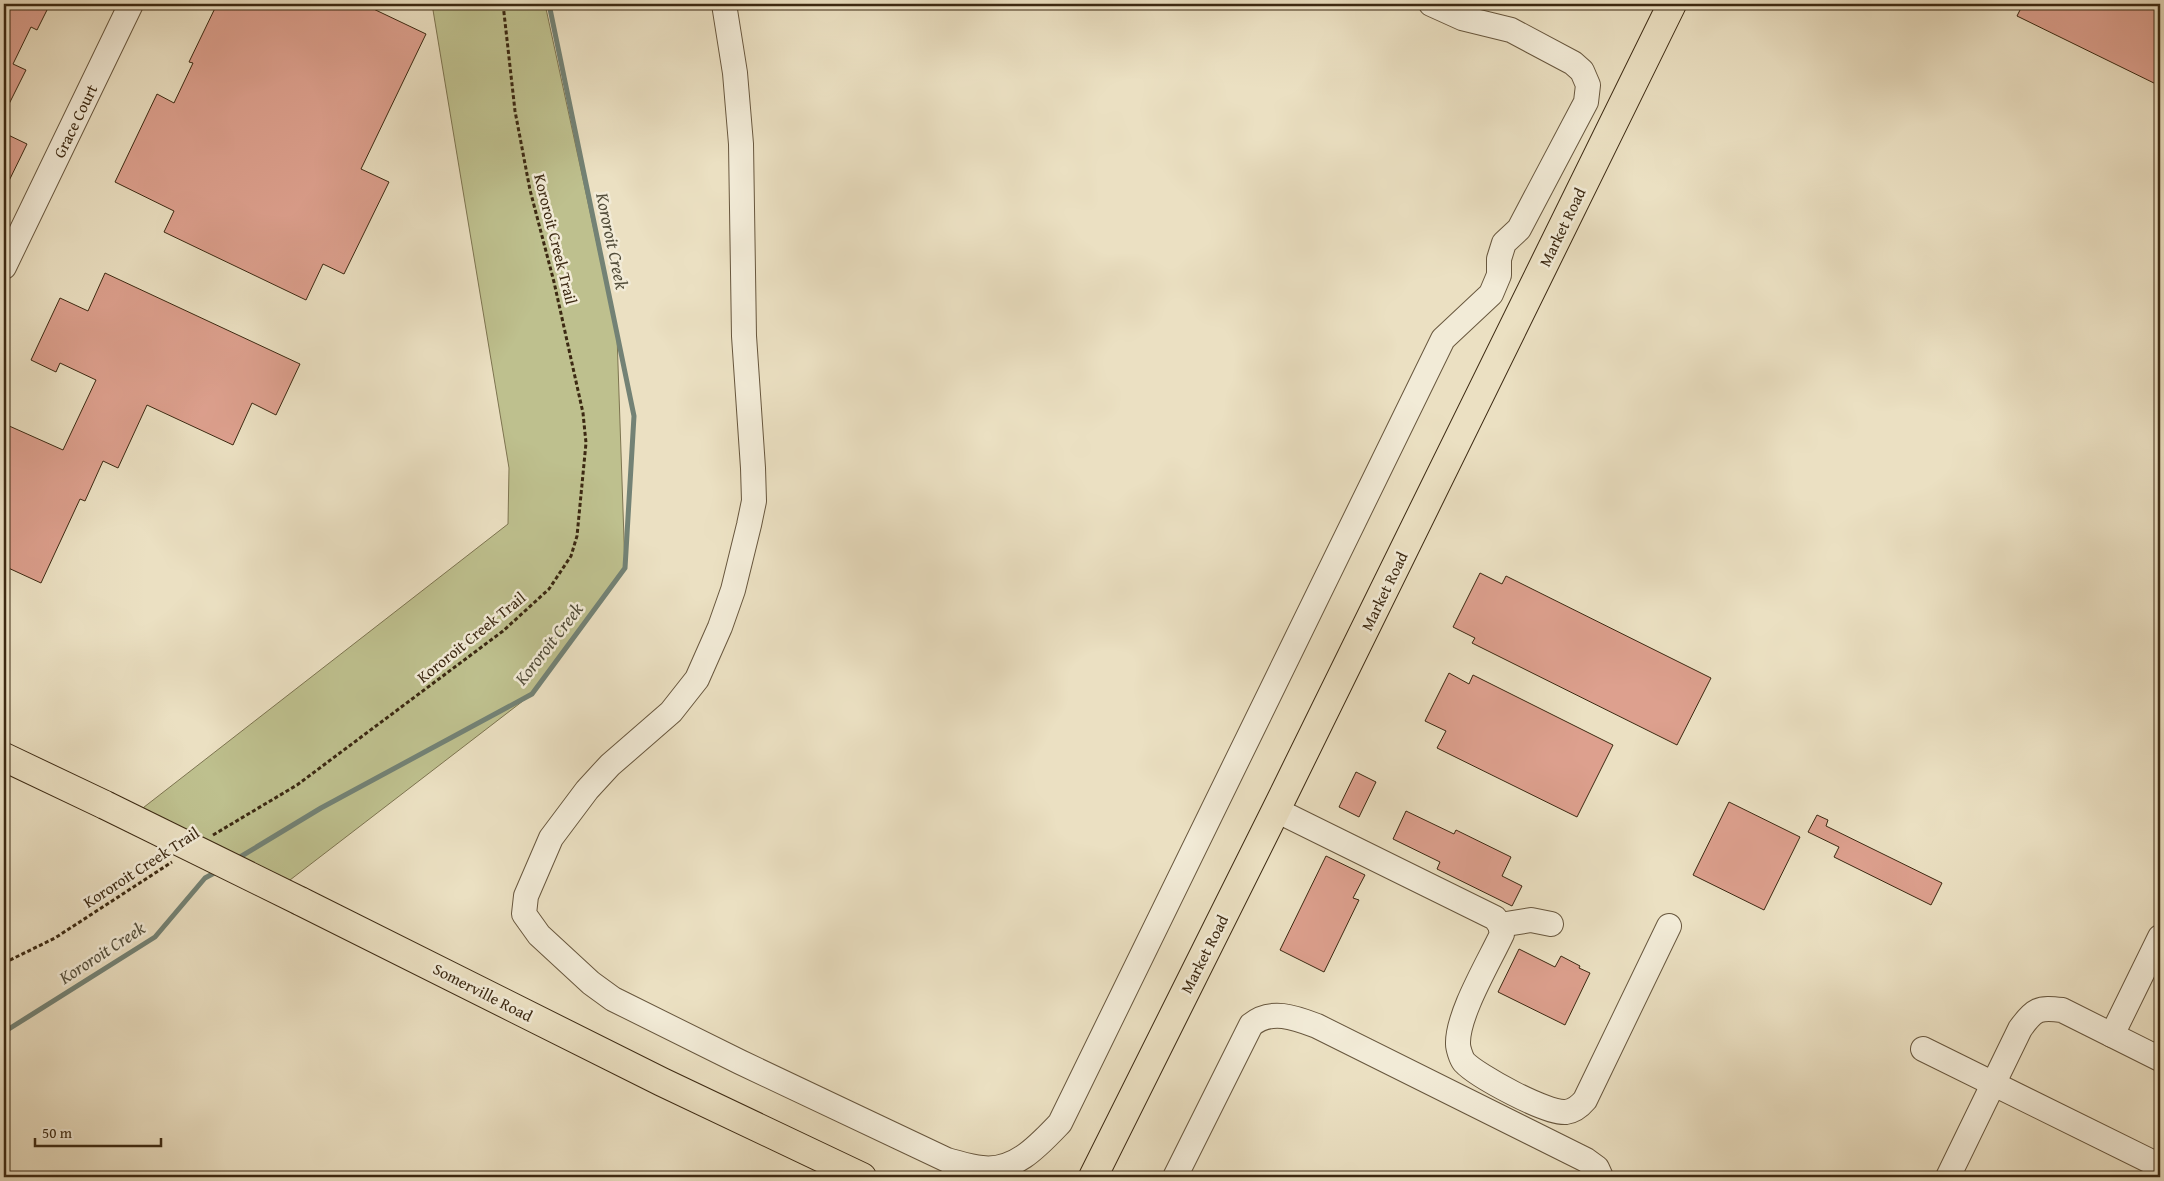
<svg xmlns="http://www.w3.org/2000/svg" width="2164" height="1181" font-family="'Gentium Book Plus',serif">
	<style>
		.green { fill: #bec08e; stroke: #7d7450 }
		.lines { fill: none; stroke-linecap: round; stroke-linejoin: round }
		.stream { stroke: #738275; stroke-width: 5 }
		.building { fill: #dda08e; stroke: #3c2912 }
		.minor-casing { stroke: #68573e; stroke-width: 26 }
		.major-casing { stroke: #3c2912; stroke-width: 30 }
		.path { stroke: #3c2912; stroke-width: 3; stroke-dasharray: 4 2.5; stroke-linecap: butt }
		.minor { stroke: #f2ebd7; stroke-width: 24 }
		.major { stroke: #ebe0c2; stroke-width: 28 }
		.major-bridge-casing { stroke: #3c2912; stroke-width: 30; stroke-linecap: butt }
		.major-bridge { stroke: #ebe0c2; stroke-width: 28 }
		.labels { text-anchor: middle; stroke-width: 5; stroke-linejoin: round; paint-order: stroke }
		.street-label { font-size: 16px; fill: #3c2912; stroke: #f2ebd7 }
		.water-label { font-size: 18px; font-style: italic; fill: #534e3b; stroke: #f2ebd7 }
	</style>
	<rect width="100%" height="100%" fill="#ebe0c2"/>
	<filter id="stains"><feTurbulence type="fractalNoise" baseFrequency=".004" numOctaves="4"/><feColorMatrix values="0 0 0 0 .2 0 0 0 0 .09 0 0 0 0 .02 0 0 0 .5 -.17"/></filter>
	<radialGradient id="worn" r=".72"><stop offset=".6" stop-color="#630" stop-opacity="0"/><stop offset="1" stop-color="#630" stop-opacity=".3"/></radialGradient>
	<!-- green -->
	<path class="green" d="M432 4H545L617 336 625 568 532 694 277 890 130 818 508 524 509 468Z"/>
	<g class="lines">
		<!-- stream -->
		<g class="stream">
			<path d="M235 860 321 808 532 694 625 568 634 416 549 4"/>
			<path d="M4 1032 155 937 205 878 218 871"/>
		</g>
	</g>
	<!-- building -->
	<g class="building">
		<path d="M4 4H50L37 30 31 27 13 64 26 70 4 114Z"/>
		<path d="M217 4H363L426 34 361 169 389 182 344 274 323 264 306 300 164 232 174 211 115 182 157 94 174 103 193 63 189 62Z"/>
		<path d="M2023 4H2160V86L2017 16Z"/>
		<path d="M4 133 27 144 4 191Z"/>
		<path d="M105 273 300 364 276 415 252 403 233 445 147 405 118 468 103 461 85 501 80 499 41 583 4 566V432L7 425 63 450 96 380 60 363 56 372 31 360 60 298 88 311Z"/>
		<path d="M1480 573 1502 584 1506 576 1711 678 1677 745 1472 643 1475 638 1453 627Z"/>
		<path d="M1449 673 1469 684 1473 675 1613 745 1577 817 1437 748 1446 731 1425 721Z"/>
		<path d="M1356 772 1376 782 1359 817 1339 807Z"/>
		<path d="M1729 802 1800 837 1764 910 1693 875Z"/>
		<path d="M1406 811 1454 834 1456 830 1511 857 1502 876 1522 886 1512 906 1437 869 1440 862 1393 839Z"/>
		<path d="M1817 815 1828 820 1826 826 1942 883 1931 905 1834 857 1839 847 1808 832Z"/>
		<path d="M1326 856 1365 875 1353 898 1359 900 1324 972 1280 950Z"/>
		<path d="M1519 949 1555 967 1561 956 1580 966 1579 968 1590 973 1565 1025 1498 992Z"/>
	</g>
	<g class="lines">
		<defs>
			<g id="minor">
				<path d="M724 4 735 73 741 144 744 336 753 468 754 501 749 525 733 590 720 627 697 679 671 712 610 765 587 790 551 838 526 896 524 914 539 935 591 983 613 999 740 1062 947 1160C959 1163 970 1167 982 1168 1015 1172 1039 1145 1060 1123L1443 339 1491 294 1499 275V259L1504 243 1519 229 1586 102 1588 85 1582 71 1573 63 1511 30 1462 18 1431 4"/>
				<path d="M4 267 131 4"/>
				<path d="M1276 810 1495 918 1500 925 1502 934C1489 962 1457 1015 1458 1044 1458 1048 1461 1058 1464 1062 1477 1076 1547 1114 1566 1112 1573 1111 1580 1106 1585 1100L1669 926"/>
				<path d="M1500 925 1531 920 1551 924"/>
				<path d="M2112 1035 2160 937"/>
				<path d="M1923 1049 2160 1166"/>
				<path d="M1175 1177 1251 1025C1271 1008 1296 1018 1317 1026L1586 1160 1597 1168 1601 1177"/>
				<path d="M1948 1177 2020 1029C2034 1009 2039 1007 2062 1010L2160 1059"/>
			</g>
			<g id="major">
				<path d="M4 757 105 805"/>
				<path d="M300 901 662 1082 862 1177"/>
				<path d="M1093 1177 1276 810 1672 4"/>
			</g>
		</defs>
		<!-- minor casing -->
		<use href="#minor" class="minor-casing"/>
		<!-- major casing -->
		<use href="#major" class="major-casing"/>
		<!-- path -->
		<g class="path">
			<path d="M213 835 297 785 503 631 549 589 571 556 577 536 586 443 583 413 554 282 530 190 515 111 503 4"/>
			<path d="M4 963 55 938 172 862"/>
		</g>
		<!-- minor -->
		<use href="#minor" class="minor"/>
		<!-- major -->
		<use href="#major" class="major"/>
		<defs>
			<path id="major-bridge" d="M105 805 300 901"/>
		</defs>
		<!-- major-bridge casing -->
		<use href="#major-bridge" class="major-bridge-casing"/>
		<!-- major-bridge -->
		<use href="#major-bridge" class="major-bridge"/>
	</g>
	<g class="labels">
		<!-- street labels -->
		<g class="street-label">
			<text transform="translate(75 121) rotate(-64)" y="6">Grace Court</text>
			<text transform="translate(1562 227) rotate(-64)" y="6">Market Road</text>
			<text transform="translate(556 239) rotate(76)" y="6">Kororoit Creek Trail</text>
			<text transform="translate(1384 591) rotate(-64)" y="6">Market Road</text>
			<text transform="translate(471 637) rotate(-39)" y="6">Kororoit Creek Trail</text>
			<text transform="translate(141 867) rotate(-33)" y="6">Kororoit Creek Trail</text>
			<text transform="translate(1204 954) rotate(-63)" y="6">Market Road</text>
			<text transform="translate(483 992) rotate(27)" y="6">Somerville Road</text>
		</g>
		<!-- water labels -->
		<g class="water-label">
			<text transform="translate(612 241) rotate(78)" y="6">Kororoit Creek</text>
			<text transform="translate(549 644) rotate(-52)" y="6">Kororoit Creek</text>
			<text transform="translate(102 953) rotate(-33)" y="6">Kororoit Creek</text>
		</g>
	</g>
	<!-- margin -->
	<rect width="2164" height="1181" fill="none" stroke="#ebe0c2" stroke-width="20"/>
	<rect x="5" y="5" width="2154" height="1171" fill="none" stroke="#3c2912" stroke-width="2.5"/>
	<rect x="10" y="10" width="2144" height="1161" fill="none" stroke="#3c2912"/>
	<!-- scale -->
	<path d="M35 1138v8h126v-8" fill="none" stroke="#3c2912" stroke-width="2.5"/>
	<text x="42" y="1138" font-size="15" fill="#3c2912" stroke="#f2ebd7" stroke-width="4" paint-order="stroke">50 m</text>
	<rect width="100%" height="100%" filter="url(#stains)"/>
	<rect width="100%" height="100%" fill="url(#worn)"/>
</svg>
